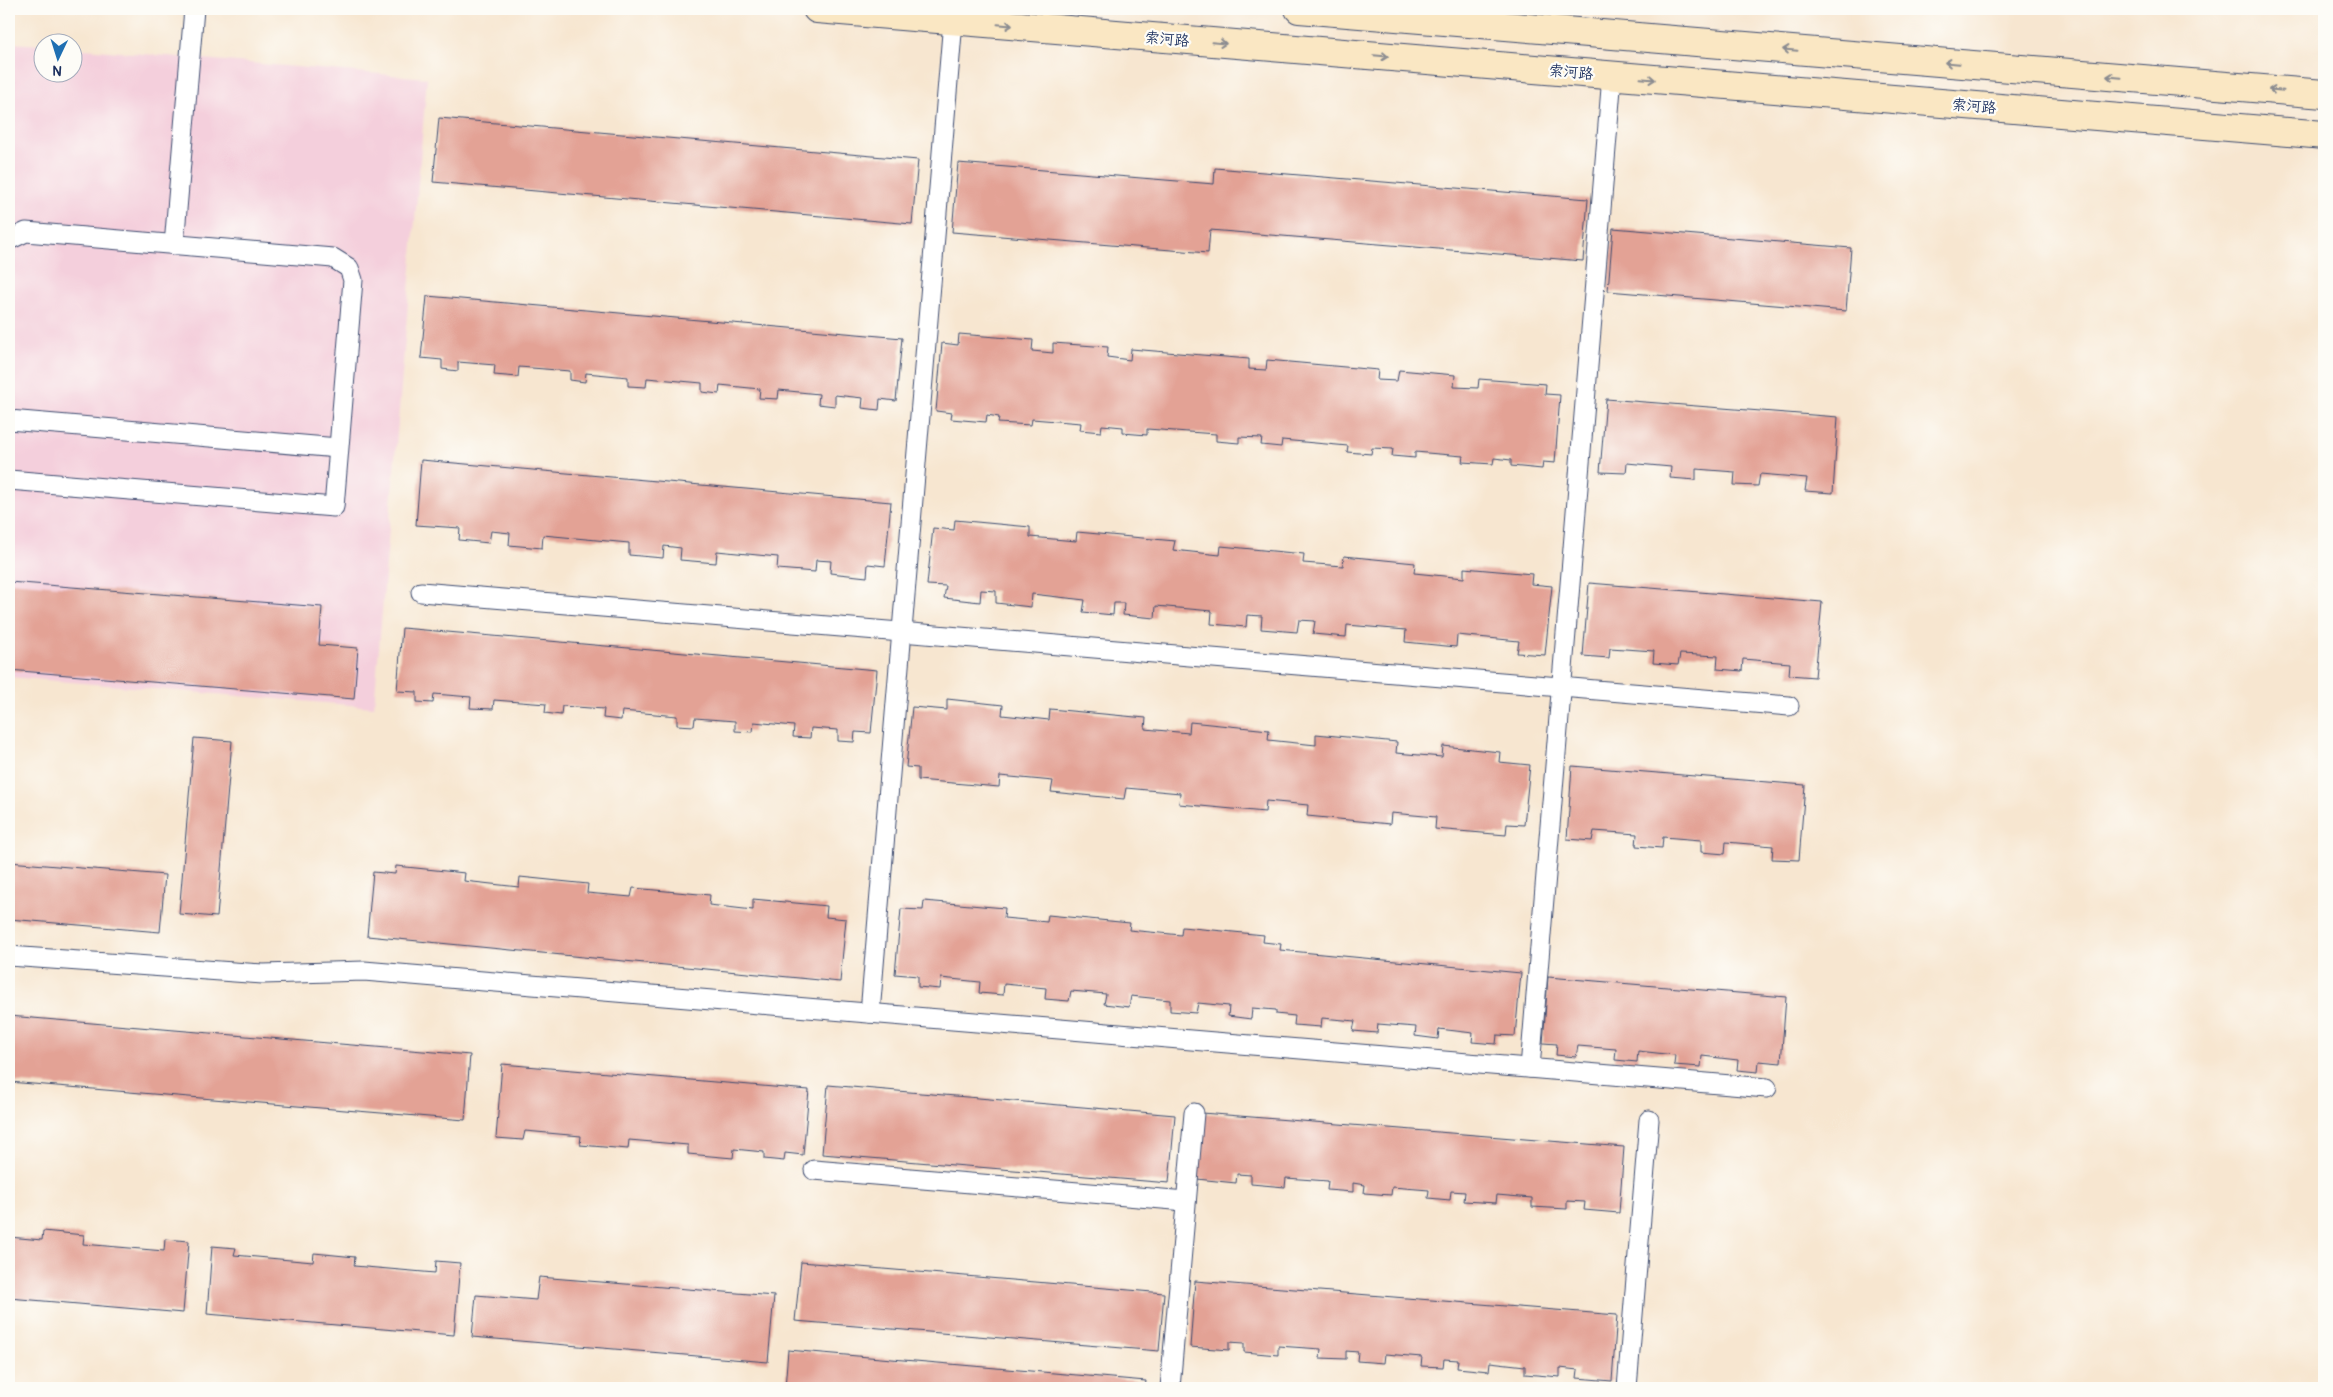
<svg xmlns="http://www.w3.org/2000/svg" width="2333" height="1397" font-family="Pangolin,'LXGW WenKai TC',sans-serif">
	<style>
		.built { fill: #f4cfdc }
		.building { fill: #e3a295 }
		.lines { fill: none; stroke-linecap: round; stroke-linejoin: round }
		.lane-casing { stroke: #3c4a6f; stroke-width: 21 }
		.secondary-casing { stroke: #3c4a6f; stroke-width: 30 }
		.lane { stroke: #fff; stroke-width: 19 }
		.secondary { stroke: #fae7c3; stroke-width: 28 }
		.oneway { stroke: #8a8b90 }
		.labels { text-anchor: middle; stroke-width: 4.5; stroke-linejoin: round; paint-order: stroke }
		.street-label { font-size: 15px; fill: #1b2f5e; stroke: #fdfcf7 }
	</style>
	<rect width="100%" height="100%" fill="#fdfcf7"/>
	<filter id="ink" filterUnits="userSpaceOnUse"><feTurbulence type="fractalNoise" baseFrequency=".02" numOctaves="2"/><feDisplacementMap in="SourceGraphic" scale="10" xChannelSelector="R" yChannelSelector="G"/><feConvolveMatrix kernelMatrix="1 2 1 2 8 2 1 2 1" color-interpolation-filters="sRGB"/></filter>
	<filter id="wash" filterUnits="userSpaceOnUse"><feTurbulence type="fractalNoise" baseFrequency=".0096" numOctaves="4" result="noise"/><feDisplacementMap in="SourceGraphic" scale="20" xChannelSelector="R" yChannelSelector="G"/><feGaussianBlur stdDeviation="1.12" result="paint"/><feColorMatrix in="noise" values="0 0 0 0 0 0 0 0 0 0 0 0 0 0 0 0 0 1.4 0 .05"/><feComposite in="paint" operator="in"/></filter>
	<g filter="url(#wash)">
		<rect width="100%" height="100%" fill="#f7e6d0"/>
		<!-- built -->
		<path class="built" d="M11 43 42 45V72H72L73 48 427 78 374 707 9 677V46Z"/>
		<g id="blocks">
			<!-- building -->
			<g class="building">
				<path d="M439 118 918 160 912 224 433 182Z"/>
				<path d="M958 163 1214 184 1215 168 1588 199 1583 261 1210 230 1208 253 952 232Z"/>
				<path d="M1613 228 1851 248 1846 311 1608 291Z"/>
				<path d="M427 296 902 338 896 401 880 399 879 410 862 408 863 398 835 395V406L818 404 819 394 779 390 778 399 759 398 760 389 720 385 719 394 702 392V383L647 378 646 387 628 386V377L586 373 585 382 570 380V371L519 367 518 377 494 375 495 365 458 362V371L442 369V360L421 358Z"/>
				<path d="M959 334 1033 340 1032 351 1053 353V343L1108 347 1107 357 1130 360 1131 349 1249 359V369L1266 370 1267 360 1378 370 1377 380 1397 381 1399 370 1455 375 1454 387 1478 388 1479 379 1546 384 1545 394 1560 395 1555 463 1543 462 1542 469 1511 466V460L1494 458 1493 464 1462 462 1463 456 1415 452V458L1392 456 1393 449 1372 448 1371 454 1347 452 1348 446 1282 440 1281 447 1261 445 1262 438 1239 437V443L1216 441V434L1147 429V435L1123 433V427L1102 425 1101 432 1080 430 1081 423 1032 419 1031 425 998 423 999 417 987 415 986 422 951 419 952 413 936 411 942 343 958 345Z"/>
				<path d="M1606 399 1838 417 1833 493 1805 491 1807 478 1760 474 1758 486 1734 485 1735 472 1696 469V480L1670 478 1671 467 1627 463 1626 473 1600 472Z"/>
				<path d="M421 460 891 502 885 566 868 564 867 577 830 573 831 561 816 560 815 572 777 569 778 557 717 551 716 563 680 560 681 548 664 546 663 558 629 555V543L543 535 542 548 509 545 510 533 491 531 489 543 459 540 460 528 416 525Z"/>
				<path d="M955 520 1030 527V537L1076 541 1077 532 1175 541 1173 550 1220 555 1221 546 1304 554 1303 563 1343 566 1344 556 1415 563 1414 573 1464 578V568L1532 574 1531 584 1552 586 1545 655 1517 653 1519 641 1457 635 1456 647 1405 642 1406 630 1347 625 1346 637 1313 634 1315 621 1299 620 1297 632 1261 629 1262 616 1247 615 1246 627 1211 624 1212 611 1156 606 1155 618 1123 615 1124 603H1114L1113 615 1083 612 1085 600 1032 594 1031 607 996 603V591L981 590 980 602 944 598 946 586 927 585 933 528 954 530Z"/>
				<path d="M9 582 322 607 319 645 358 648 354 699 9 670Z"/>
				<path d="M1589 583 1822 602 1815 677 1789 675 1790 663 1743 659 1742 671 1717 669 1718 656 1680 654 1678 665 1653 663 1654 651 1610 648 1609 658 1583 656Z"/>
				<path d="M402 628 877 670 871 733 855 732 854 742 838 741V730L811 728 810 738 793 737 794 726 754 722 753 732 735 731V721L695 718 694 726 677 725V716L622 711 621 720 603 718 604 709 562 706 561 715 545 713 546 704 494 700 493 709 470 708 471 697 434 694 433 703 417 702V692L397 691Z"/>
				<path d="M947 699 1003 705 1002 715 1049 720 1050 709 1146 718 1145 729 1189 733 1190 722 1269 730 1268 740 1316 745V734L1397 742 1396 753 1442 757 1443 746 1500 752 1499 762 1530 765 1524 825 1507 824 1506 835 1435 829 1436 817 1391 813 1390 824 1307 816 1308 805 1266 801 1265 812 1179 804 1180 793 1126 788 1124 799 1051 792 1053 781 1000 776 999 787 918 780V768L906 767 912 707 947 710Z"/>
				<path d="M194 738 232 741 217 917 179 914Z"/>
				<path d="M1572 766 1805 785 1799 860 1772 859 1773 846 1726 842 1725 854 1701 852V840L1663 837 1662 848 1636 846 1637 834 1594 831 1592 841 1567 839Z"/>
				<path d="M9 862 165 875 160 932 9 919Z"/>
				<path d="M396 866 465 873 464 881 519 887 520 877 588 884 587 893 631 897 633 888 710 895 709 905 753 910V899L827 906 826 917 846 919 840 982 367 936 373 872 395 874Z"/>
				<path d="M924 901 1005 908 1004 918 1047 922 1048 915 1130 923 1129 930 1181 935 1182 927 1264 935 1263 942 1281 944 1280 950 1521 973 1515 1036 1497 1035 1496 1044 1472 1042 1473 1033 1439 1029 1438 1039 1415 1036 1416 1027 1378 1024 1377 1033 1353 1031 1355 1021 1322 1018 1321 1027 1294 1025 1295 1016 1276 1014V1010L1252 1008 1251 1019 1228 1016 1229 1006 1198 1003 1196 1013 1170 1011V1000L1131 996 1129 1007 1104 1004 1106 994 1071 991 1069 1001 1045 999 1046 988 1004 984 1003 995 979 993 980 982 941 978 940 989 918 987V976L895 974 901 909 923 910Z"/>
				<path d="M1548 977 1786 997 1781 1063 1759 1061 1758 1072 1737 1070 1738 1060 1702 1056 1701 1067 1674 1065 1675 1055 1638 1051 1637 1062 1615 1060 1616 1049 1578 1046 1576 1057 1556 1055 1557 1044 1543 1043Z"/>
				<path d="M9 1016 470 1055 465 1120 9 1082Z"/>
				<path d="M502 1064 809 1090 803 1155 785 1153 784 1161 764 1159V1152L734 1149 733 1158 688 1154V1145L629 1140 628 1149 580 1145 581 1136 525 1131 523 1140 496 1138Z"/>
				<path d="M828 1085 1175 1115 1169 1183 822 1154Z"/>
				<path d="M1202 1113 1624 1147 1619 1213 1584 1210 1585 1202 1567 1201V1209L1532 1207V1198L1497 1195 1496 1203 1464 1201 1465 1192 1451 1191 1450 1200 1428 1198 1429 1190 1392 1187 1391 1195 1364 1193 1365 1185 1353 1183V1192L1327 1190 1328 1181 1286 1178 1285 1187 1251 1184V1175L1237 1174 1236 1183 1197 1179Z"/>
				<path d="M43 1231 84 1235 83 1244 164 1251 165 1239 189 1241 183 1313 9 1298V1237L42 1240Z"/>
				<path d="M212 1246 236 1248 234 1255 313 1262 314 1253 355 1257 354 1266 435 1273 436 1261 460 1263 454 1335 207 1314Z"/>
				<path d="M801 1262 1164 1293 1159 1351 795 1321Z"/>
				<path d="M539 1277 774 1296 768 1362 472 1337 476 1295 536 1300Z"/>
				<path d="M1195 1281 1617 1315 1612 1381 1577 1378 1578 1370 1560 1368V1377L1525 1374V1366L1490 1362 1489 1371 1457 1368 1458 1360 1444 1359 1443 1367 1421 1366 1422 1357 1385 1354 1384 1363 1357 1361 1358 1352 1346 1351V1359L1320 1358 1321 1349 1278 1346V1355L1244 1352V1343L1229 1342V1350L1190 1347Z"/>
				<path d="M788 1350 1146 1381 1145 1388H785Z"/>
			</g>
		</g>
	</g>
	<g filter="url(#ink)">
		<use href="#blocks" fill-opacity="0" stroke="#3c4a6f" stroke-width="1"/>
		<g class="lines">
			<defs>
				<g id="lane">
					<path d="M9 240 26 232 333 258 349 268 353 280 334 507 9 480"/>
					<path d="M174 245 194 9"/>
					<path d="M9 420 338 448"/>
					<path d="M421 592 1789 706"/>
					<path d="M9 956 263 974 364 971 1767 1088"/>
					<path d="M870 1013 953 21"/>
					<path d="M1530 1068 1612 76"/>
					<path d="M814 1170 1186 1201"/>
					<path d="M1170 1388 1194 1113"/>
					<path d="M1627 1388 1649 1120"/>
				</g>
				<g id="secondary">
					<path d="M817 9 2324 135"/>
					<path d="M1299 9 2324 94"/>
				</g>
			</defs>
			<!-- lane casing -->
			<use href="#lane" class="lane-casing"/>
			<!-- secondary casing -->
			<use href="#secondary" class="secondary-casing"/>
			<!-- lane -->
			<use href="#lane" class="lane"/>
			<!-- secondary -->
			<use href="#secondary" class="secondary"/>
		</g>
		<!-- one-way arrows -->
		<defs><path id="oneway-shaft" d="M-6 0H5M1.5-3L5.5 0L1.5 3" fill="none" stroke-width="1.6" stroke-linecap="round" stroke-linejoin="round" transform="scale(1.25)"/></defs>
		<g class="oneway">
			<use href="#oneway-shaft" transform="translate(1005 25) rotate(5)"/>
			<use href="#oneway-shaft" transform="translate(1219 43) rotate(5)"/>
			<use href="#oneway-shaft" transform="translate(1790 50) rotate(-175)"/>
			<use href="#oneway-shaft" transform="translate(1381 56) rotate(5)"/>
			<use href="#oneway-shaft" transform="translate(1952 63) rotate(-175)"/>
			<use href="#oneway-shaft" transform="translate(2114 77) rotate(-175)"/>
			<use href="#oneway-shaft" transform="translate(1648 79) rotate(5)"/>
			<use href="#oneway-shaft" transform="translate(2276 90) rotate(-175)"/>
		</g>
	</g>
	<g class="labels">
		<!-- street labels -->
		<g class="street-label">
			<text transform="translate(1167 39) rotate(5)" y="5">索河路</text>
			<text transform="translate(1571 72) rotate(5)" y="5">索河路</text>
			<text transform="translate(1974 106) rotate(5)" y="5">索河路</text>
		</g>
	</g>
	<!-- margin -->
	<rect width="2333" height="1397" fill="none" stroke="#fdfcf7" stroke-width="30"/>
	<!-- north arrow -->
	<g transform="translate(58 58) rotate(184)"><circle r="24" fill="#fdfcf7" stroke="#a3aaba"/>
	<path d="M0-4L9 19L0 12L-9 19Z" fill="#1f6fb2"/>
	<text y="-8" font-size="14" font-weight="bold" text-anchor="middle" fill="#1b2f5e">N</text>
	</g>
</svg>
